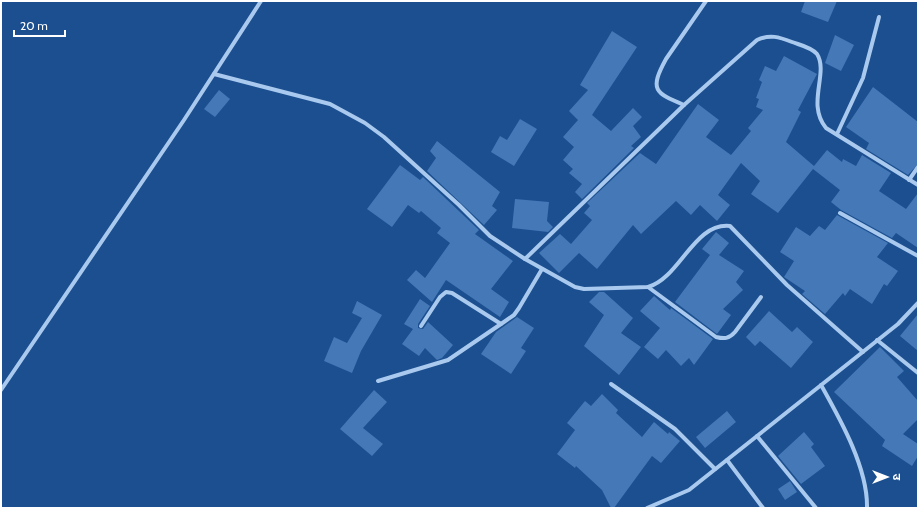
<svg xmlns="http://www.w3.org/2000/svg" width="919" height="509" font-family="Cabin,'Noto Sans Devanagari',sans-serif">
	<style>
		.building { fill: #4478b7 }
		.lines { fill: none; stroke-linecap: round; stroke-linejoin: round }
		.minor { stroke: #a9c9ee; stroke-width: 4 }
	</style>
	<rect width="100%" height="100%" fill="#1b4f8f"/>
	<!-- building -->
	<g class="building">
		<path d="M805 1H837L828 22 801 12Z"/>
		<path d="M612 31 637 47 592 115 611 131 633 108 642 117 633 126 641 137 631 146 634 148 582 199 575 192 582 184 569 173 573 169 563 160 574 147 563 137 578 120 569 111 588 90 580 85Z"/>
		<path d="M835 35 854 45 841 71 825 63Z"/>
		<path d="M784 56 817 74 798 110 801 112 786 142 814 166 827 150 842 162 843 159 856 166 862 155 891 173 879 191 906 209 918 193V248L896 233 892 238 841 210 831 202 840 190 813 169 778 213 751 194 760 181 741 163 718 195 730 205 717 221 700 205 691 215 676 201 641 234 633 225 597 269 579 253 559 273 539 253 560 234 571 244 592 220 584 213 590 206 587 203 640 153 656 164 698 104 719 120 706 137 731 155 751 131 748 128 763 110 756 107 759 99 756 98 762 82 759 80 765 66 776 71Z"/>
		<path d="M873 87 918 122V164L908 175 866 149 869 143 846 127Z"/>
		<path d="M219 90 230 99 215 117 204 109Z"/>
		<path d="M520 119 537 129 514 166 491 152 500 136 507 140Z"/>
		<path d="M437 141 500 192 492 206 497 210 484 225 427 171 436 158 430 151Z"/>
		<path d="M400 165 420 180 423 177 479 230 475 234 513 261 491 289 509 302 500 317 446 280 432 302 407 280 416 270 425 278 450 243 437 233 441 228 421 211 419 213 408 205 392 227 367 209Z"/>
		<path d="M515 199 549 202 547 221 553 227 548 232 512 228Z"/>
		<path d="M837 215 888 243 877 257 898 271 887 286 884 284 872 304 850 289 845 296 843 293 825 314 802 294 805 291 784 277 794 261 780 252 796 227 810 236 819 226 825 230Z"/>
		<path d="M716 232 729 243 719 255 744 271 736 282 743 290 723 309 731 315 717 334 675 302 710 255 702 249Z"/>
		<path d="M599 292H604L633 318 621 333 641 347 619 375 584 346 604 315 589 302Z"/>
		<path d="M654 296 670 310 671 308 713 339 694 365 689 358 681 366 666 350 658 359 644 347 660 328 640 311Z"/>
		<path d="M420 299 430 306 418 324V328L423 329 428 322 453 345 442 358 437 360 425 348 419 356 402 344 413 329 404 324Z"/>
		<path d="M357 301 382 315 361 351 352 373 324 361 334 337 347 343 362 318 352 313Z"/>
		<path d="M769 311 792 332 797 327 813 342 791 368 760 341 755 346 746 337Z"/>
		<path d="M918 314V351L900 336Z"/>
		<path d="M517 317 534 328 521 348 526 351 511 374 481 354 496 332Z"/>
		<path d="M880 347 904 371 897 377 918 401V419L903 434 918 444V456L912 466 882 446 885 440 834 392Z"/>
		<path d="M374 390 387 402 363 428 383 444 372 456 340 429Z"/>
		<path d="M602 394 618 410 616 413 642 437 654 422 668 434 669 432 680 441 661 463 652 456 614 508H611L602 490 576 466 575 468 557 454 575 430 567 423 585 401 591 406Z"/>
		<path d="M727 411 736 422 705 448 696 437Z"/>
		<path d="M804 432 814 444 811 447 825 466 801 484 778 456Z"/>
		<path d="M790 481 797 492 785 500 778 489Z"/>
	</g>
	<g class="lines">
		<!-- minor -->
		<g class="minor">
			<path d="M214 74 330 104 365 123 384 137 459 205 490 236 525 259 575 287 584 289 648 287C680 278 694 222 730 226L787 285 863 352"/>
			<path d="M684 105C655 93 649 90 666 59L706 1"/>
			<path d="M837 134 863 78 879 17"/>
			<path d="M909 180 918 167"/>
			<path d="M840 213 918 256"/>
			<path d="M525 259 684 105 757 40C770 34 779 37 792 42 800 45 811 47 817 54 829 73 806 104 826 128L918 185"/>
			<path d="M648 287 716 337C724 339 729 339 735 332L761 297"/>
			<path d="M421 326 440 297 446 292 452 293 501 324"/>
			<path d="M877 340 918 373"/>
			<path d="M378 381 448 360 501 324 514 315 519 308 542 269"/>
			<path d="M611 384 675 429 715 469"/>
			<path d="M821 385C840 419 868 468 867 508"/>
			<path d="M1 390 184 120 261 1"/>
			<path d="M757 436 816 508"/>
			<path d="M727 460 763 508"/>
			<path d="M647 508 689 490 898 324 918 303"/>
		</g>
	</g>
	<!-- border -->
	<rect width="919" height="509" fill="none" stroke="#ffffff" stroke-width="4"/>
	<!-- north arrow -->
	<g transform="translate(887 477) rotate(90)" stroke="#1b4f8f" stroke-width="3" paint-order="stroke">
	<path d="M0-3L7 15L0 10L-7 15Z" fill="#ffffff"/>
	<text y="-6" font-size="11" font-weight="bold" text-anchor="middle" fill="#ffffff">उ</text>
	</g>
	<!-- scale -->
	<path d="M14 30v6h51v-6" fill="none" stroke="#ffffff" stroke-width="2"/>
	<text x="20" y="30" font-size="12" fill="#ffffff" stroke="#1b4f8f" stroke-width="3" paint-order="stroke">20 m</text>
</svg>
